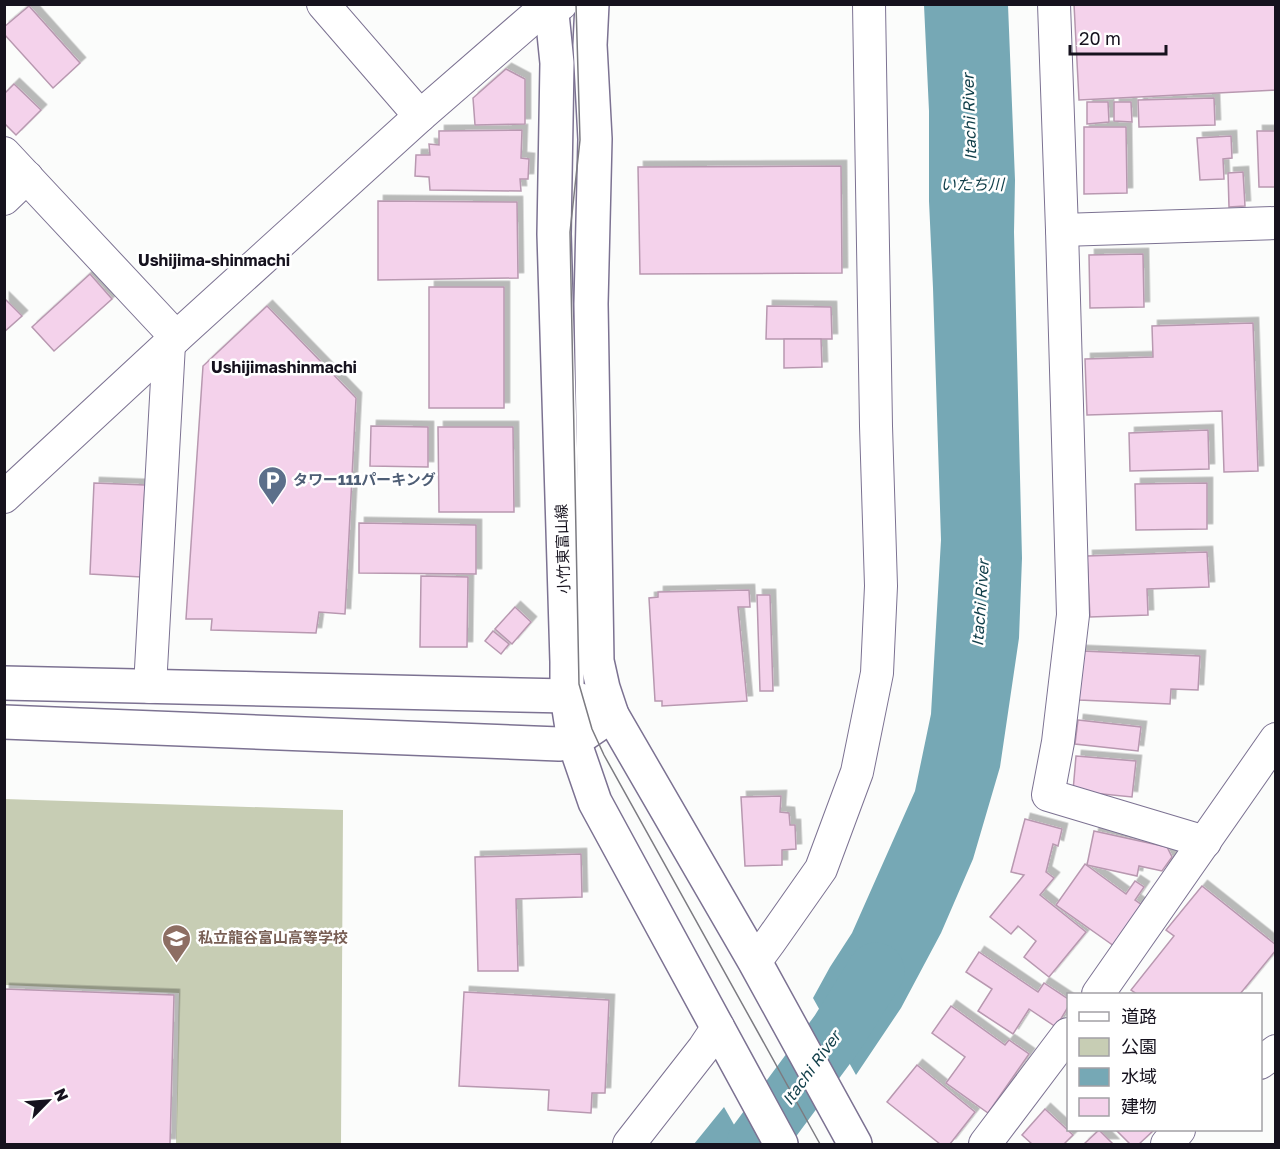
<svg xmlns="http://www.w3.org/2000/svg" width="1280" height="1149" font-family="'Golos Text','Noto Sans JP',sans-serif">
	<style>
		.green { fill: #c7cdb4 }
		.water { fill: #76a8b5 }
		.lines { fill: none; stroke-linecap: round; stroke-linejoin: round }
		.river { stroke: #76a8b5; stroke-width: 57 }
		.building { fill: #f4d2eb; stroke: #b898b0; stroke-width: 1.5; filter: url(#shadow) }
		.minor-casing { stroke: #7c7292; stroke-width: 34 }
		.tertiary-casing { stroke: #7c7292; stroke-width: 36 }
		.minor { stroke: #fff; stroke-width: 32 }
		.tertiary { stroke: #fff; stroke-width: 33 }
		.tram { stroke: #7c7b81; stroke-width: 1.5 }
		.labels { text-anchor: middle; stroke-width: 5; stroke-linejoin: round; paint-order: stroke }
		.service-label { font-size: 15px; font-weight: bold; fill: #4e5e75; stroke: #fff; text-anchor: start }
		.street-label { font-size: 15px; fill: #16121e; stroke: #fff }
		.education-label { font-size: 15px; font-weight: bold; fill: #785e54; stroke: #fff; text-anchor: start }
		.water-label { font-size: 16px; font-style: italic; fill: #103e49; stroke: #fff }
		.neighbourhood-label { font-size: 16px; font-weight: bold; fill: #16121e; stroke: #fff }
	</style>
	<defs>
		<filter id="shadow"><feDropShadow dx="5.5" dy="-5.5" stdDeviation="0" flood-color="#0004"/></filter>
	</defs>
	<rect width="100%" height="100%" fill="#fbfcfb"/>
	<!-- green -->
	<path class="green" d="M5 799 343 810 341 1144H176L179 993 5 985Z"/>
	<!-- water -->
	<g class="water">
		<path d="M924 5H1008L1015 180 1014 232 1022 558 1019 638 1000 767 973 859 941 933 901 1008 856 1075 813 998 830 967 852 933 915 791 931 714 941 540 933 288 929 201V111Z"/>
		<path d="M724 1107 745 1144H694Z"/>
	</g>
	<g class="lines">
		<!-- river -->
		<path class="river" d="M755 1144 838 1032 876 971"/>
	</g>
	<!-- building -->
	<g class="building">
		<path d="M1074 4H1276V90L1079 100Z"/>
		<path d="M29 6 80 63 53 88 4 34V27Z"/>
		<path d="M506 69 525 79V124L475 125 473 98Z"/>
		<path d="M14 84 41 110 16 135 4 123V94Z"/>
		<path d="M1214 98 1215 125 1139 127 1138 100Z"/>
		<path d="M1087 102H1108L1109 122 1087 124Z"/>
		<path d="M1114 102H1131L1132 122 1114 121Z"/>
		<path d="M1084 127H1126L1127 193 1084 194Z"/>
		<path d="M522 130 521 158 529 159 528 179H520L521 191 430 190 429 177 415 176 416 155H430L429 144 439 145V131Z"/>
		<path d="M1257 131H1276V187H1259Z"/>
		<path d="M1231 136 1232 158 1223 159 1224 179 1200 180 1197 138Z"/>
		<path d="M841 166 842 273 640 274 638 167Z"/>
		<path d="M1243 172 1245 206 1229 207 1228 173Z"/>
		<path d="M378 201 517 202 518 278 378 280Z"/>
		<path d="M1143 254 1144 307 1090 308 1089 255Z"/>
		<path d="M90 274 112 299 54 351 32 327Z"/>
		<rect x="429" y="287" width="75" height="121"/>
		<path d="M4 298 22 316 4 332Z"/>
		<path d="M267 306 356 398 345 614 319 612 316 633 211 630 212 619H186L203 366Z"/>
		<path d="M767 306 831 307 832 339H766Z"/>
		<path d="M1253 323 1258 471 1224 472 1222 411 1087 415 1085 359 1153 357 1152 326Z"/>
		<path d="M784 339H821L822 367 784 368Z"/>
		<path d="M371 426 428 427V467L370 466Z"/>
		<path d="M438 427H513L514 512H439Z"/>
		<path d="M1208 430 1209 469 1130 471 1129 433Z"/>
		<path d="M94 483 145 485 141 577 90 574Z"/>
		<path d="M1207 483V529L1136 530 1135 484Z"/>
		<path d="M359 523 476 525V574L359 573Z"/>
		<path d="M1207 552 1209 587 1147 589 1148 615 1090 617 1087 556Z"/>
		<path d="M421 576 468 577 467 647H420Z"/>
		<path d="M749 590 750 607H738L747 701 662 706V701H655L649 598 658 597V592Z"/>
		<path d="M757 595H770L773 691H760Z"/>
		<path d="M515 607 531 622 512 644 495 629Z"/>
		<path d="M493 631 509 644 501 654 485 641Z"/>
		<path d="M1081 651 1200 656 1198 690 1171 689 1170 704 1079 700Z"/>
		<path d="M1078 720 1141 727 1138 751 1075 744Z"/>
		<path d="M1076 756 1136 761 1132 797 1073 791Z"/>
		<path d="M781 796 780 812 789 813 790 825H795L796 849 782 850V865L745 866 741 797Z"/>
		<path d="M1025 819 1062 829 1058 846 1053 844 1046 872 1054 878 1040 895 1086 932 1049 977 1024 957 1036 941 1018 926 1011 934 990 917 1024 875 1011 872Z"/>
		<path d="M1094 831 1167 847 1172 857 1162 871 1139 866 1137 876 1087 865Z"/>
		<path d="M581 854 582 897 516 899 518 971H478L475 857Z"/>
		<path d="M1085 864 1126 894 1135 881 1144 887 1135 900 1142 905 1114 946 1056 905Z"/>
		<path d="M1202 886 1276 945V950L1240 994H1137L1131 990 1174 936 1166 930Z"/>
		<path d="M979 952 1038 992 1044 983 1068 999V1007L1056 1027 1029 1009 1013 1034 978 1011 992 989 966 972Z"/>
		<path d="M4 989 174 995 170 1144H4Z"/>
		<path d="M464 992 609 1000 605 1093H592L591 1113 548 1110 549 1090 459 1086Z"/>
		<path d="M951 1006 1005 1045 1009 1040 1029 1054 988 1113 946 1083 965 1057 932 1033Z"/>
		<path d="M917 1065 975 1112 950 1144H940L887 1102Z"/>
		<path d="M1045 1109 1073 1135 1064 1144H1032L1022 1135Z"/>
		<path d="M1099 1130 1113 1144H1084Z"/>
		<path d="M1116 1130H1154L1139 1144H1130Z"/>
	</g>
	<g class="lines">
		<defs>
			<g id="minor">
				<path d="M323 4 420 116"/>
				<path d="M1054 4 1062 230 1073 615 1058 742 1048 795 1205 842"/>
				<path d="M4 153 176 337"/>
				<path d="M4 199 27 177"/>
				<path d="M1062 230 1276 223"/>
				<path d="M4 497 181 333 420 116 534 17 561 4"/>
				<path d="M150 687 169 344"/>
				<path d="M755 962 769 943 821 869 857 772 877 673 881 586 876 426 869 4"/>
				<path d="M1098 994 1276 739"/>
				<path d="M1260 1063 1276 1051"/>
				<path d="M629 1144 704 1048 718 1027"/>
				<path d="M985 1144 1068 1034"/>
				<path d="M1167 1144 1179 1130"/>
			</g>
			<g id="tertiary">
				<path d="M551 4 557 63 554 234 567 662V696L574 741 595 802 781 1144"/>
				<path d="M592 4 590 45 595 139 591 304 597 661 603 688 612 715 755 962 855 1144"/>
				<path d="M4 683 567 696 583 701 612 715 574 741 559 744 4 722"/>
			</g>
		</defs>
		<!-- minor casing -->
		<use href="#minor" class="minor-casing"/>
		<!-- tertiary casing -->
		<use href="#tertiary" class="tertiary-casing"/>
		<!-- minor -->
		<use href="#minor" class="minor"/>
		<!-- tertiary -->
		<use href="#tertiary" class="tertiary"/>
		<!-- tram -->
		<path class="tram" d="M576 4 580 140 570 232 579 684 592 729 604 755 820 1144"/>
	</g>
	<!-- icons -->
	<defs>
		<symbol id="parking-pin" viewBox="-11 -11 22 30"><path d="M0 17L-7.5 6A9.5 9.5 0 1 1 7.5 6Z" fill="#5c6f8a" stroke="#fff"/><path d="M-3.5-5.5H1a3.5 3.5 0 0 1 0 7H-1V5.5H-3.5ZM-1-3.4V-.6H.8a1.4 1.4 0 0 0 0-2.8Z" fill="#fff"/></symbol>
		<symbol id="school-pin" viewBox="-11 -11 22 30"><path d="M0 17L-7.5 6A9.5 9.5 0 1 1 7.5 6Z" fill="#8d6e63" stroke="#fff"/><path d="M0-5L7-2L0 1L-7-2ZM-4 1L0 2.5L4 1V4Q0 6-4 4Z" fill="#fff"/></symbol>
	</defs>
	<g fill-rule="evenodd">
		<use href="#parking-pin" x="256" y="464" width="33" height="45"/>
		<use href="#school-pin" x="160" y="922" width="33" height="45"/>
	</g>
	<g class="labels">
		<!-- service labels -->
		<g class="service-label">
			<text x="293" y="485">タワー111パーキング</text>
		</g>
		<!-- street labels -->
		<g class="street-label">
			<text transform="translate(563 549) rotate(-92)" y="5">小竹東富山線</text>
		</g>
		<!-- education labels -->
		<g class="education-label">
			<text x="198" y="943">私立龍谷富山高等学校</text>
		</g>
		<!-- water labels -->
		<g class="water-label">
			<text transform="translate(969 117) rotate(-92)" y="6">Itachi River</text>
			<text x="972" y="190">いたち川</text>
			<text transform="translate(980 603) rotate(-86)" y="6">Itachi River</text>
			<text transform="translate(811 1068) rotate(-54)" y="6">Itachi River</text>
		</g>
		<!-- neighbourhood labels -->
		<g class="neighbourhood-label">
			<text x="214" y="266">Ushijima-shinmachi</text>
			<text x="284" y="373">Ushijimashinmachi</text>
		</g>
	</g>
	<!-- border -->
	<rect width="1280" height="1149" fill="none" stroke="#16121e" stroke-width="12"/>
	<!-- legend -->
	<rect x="1067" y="993" width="195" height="138" fill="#ffffff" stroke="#a2a0a5" stroke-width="1.5"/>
	<rect x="1079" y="1012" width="30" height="9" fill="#ffffff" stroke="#a2a0a5" stroke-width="1.5"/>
	<text x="1121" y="1023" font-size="18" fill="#16121e">道路</text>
	<rect x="1079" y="1038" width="30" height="18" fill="#c7cdb4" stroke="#a2a0a5" stroke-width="1.5"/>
	<text x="1121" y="1053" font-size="18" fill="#16121e">公園</text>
	<rect x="1079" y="1068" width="30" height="18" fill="#76a8b5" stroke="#a2a0a5" stroke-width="1.5"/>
	<text x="1121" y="1083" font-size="18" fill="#16121e">水域</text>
	<rect x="1079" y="1098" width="30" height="18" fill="#f4d2eb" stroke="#a2a0a5" stroke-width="1.5"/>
	<text x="1121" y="1113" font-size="18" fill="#16121e">建物</text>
	<!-- north arrow -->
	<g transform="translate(48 1101) rotate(65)" stroke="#ffffff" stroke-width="4.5" paint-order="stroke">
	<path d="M0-4.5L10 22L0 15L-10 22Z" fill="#16121e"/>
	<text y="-9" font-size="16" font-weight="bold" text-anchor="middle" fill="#16121e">N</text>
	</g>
	<!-- scale -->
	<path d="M1070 45v9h96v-9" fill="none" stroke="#16121e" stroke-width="3"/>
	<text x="1079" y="45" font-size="18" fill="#16121e" stroke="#ffffff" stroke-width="4.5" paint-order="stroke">20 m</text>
</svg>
